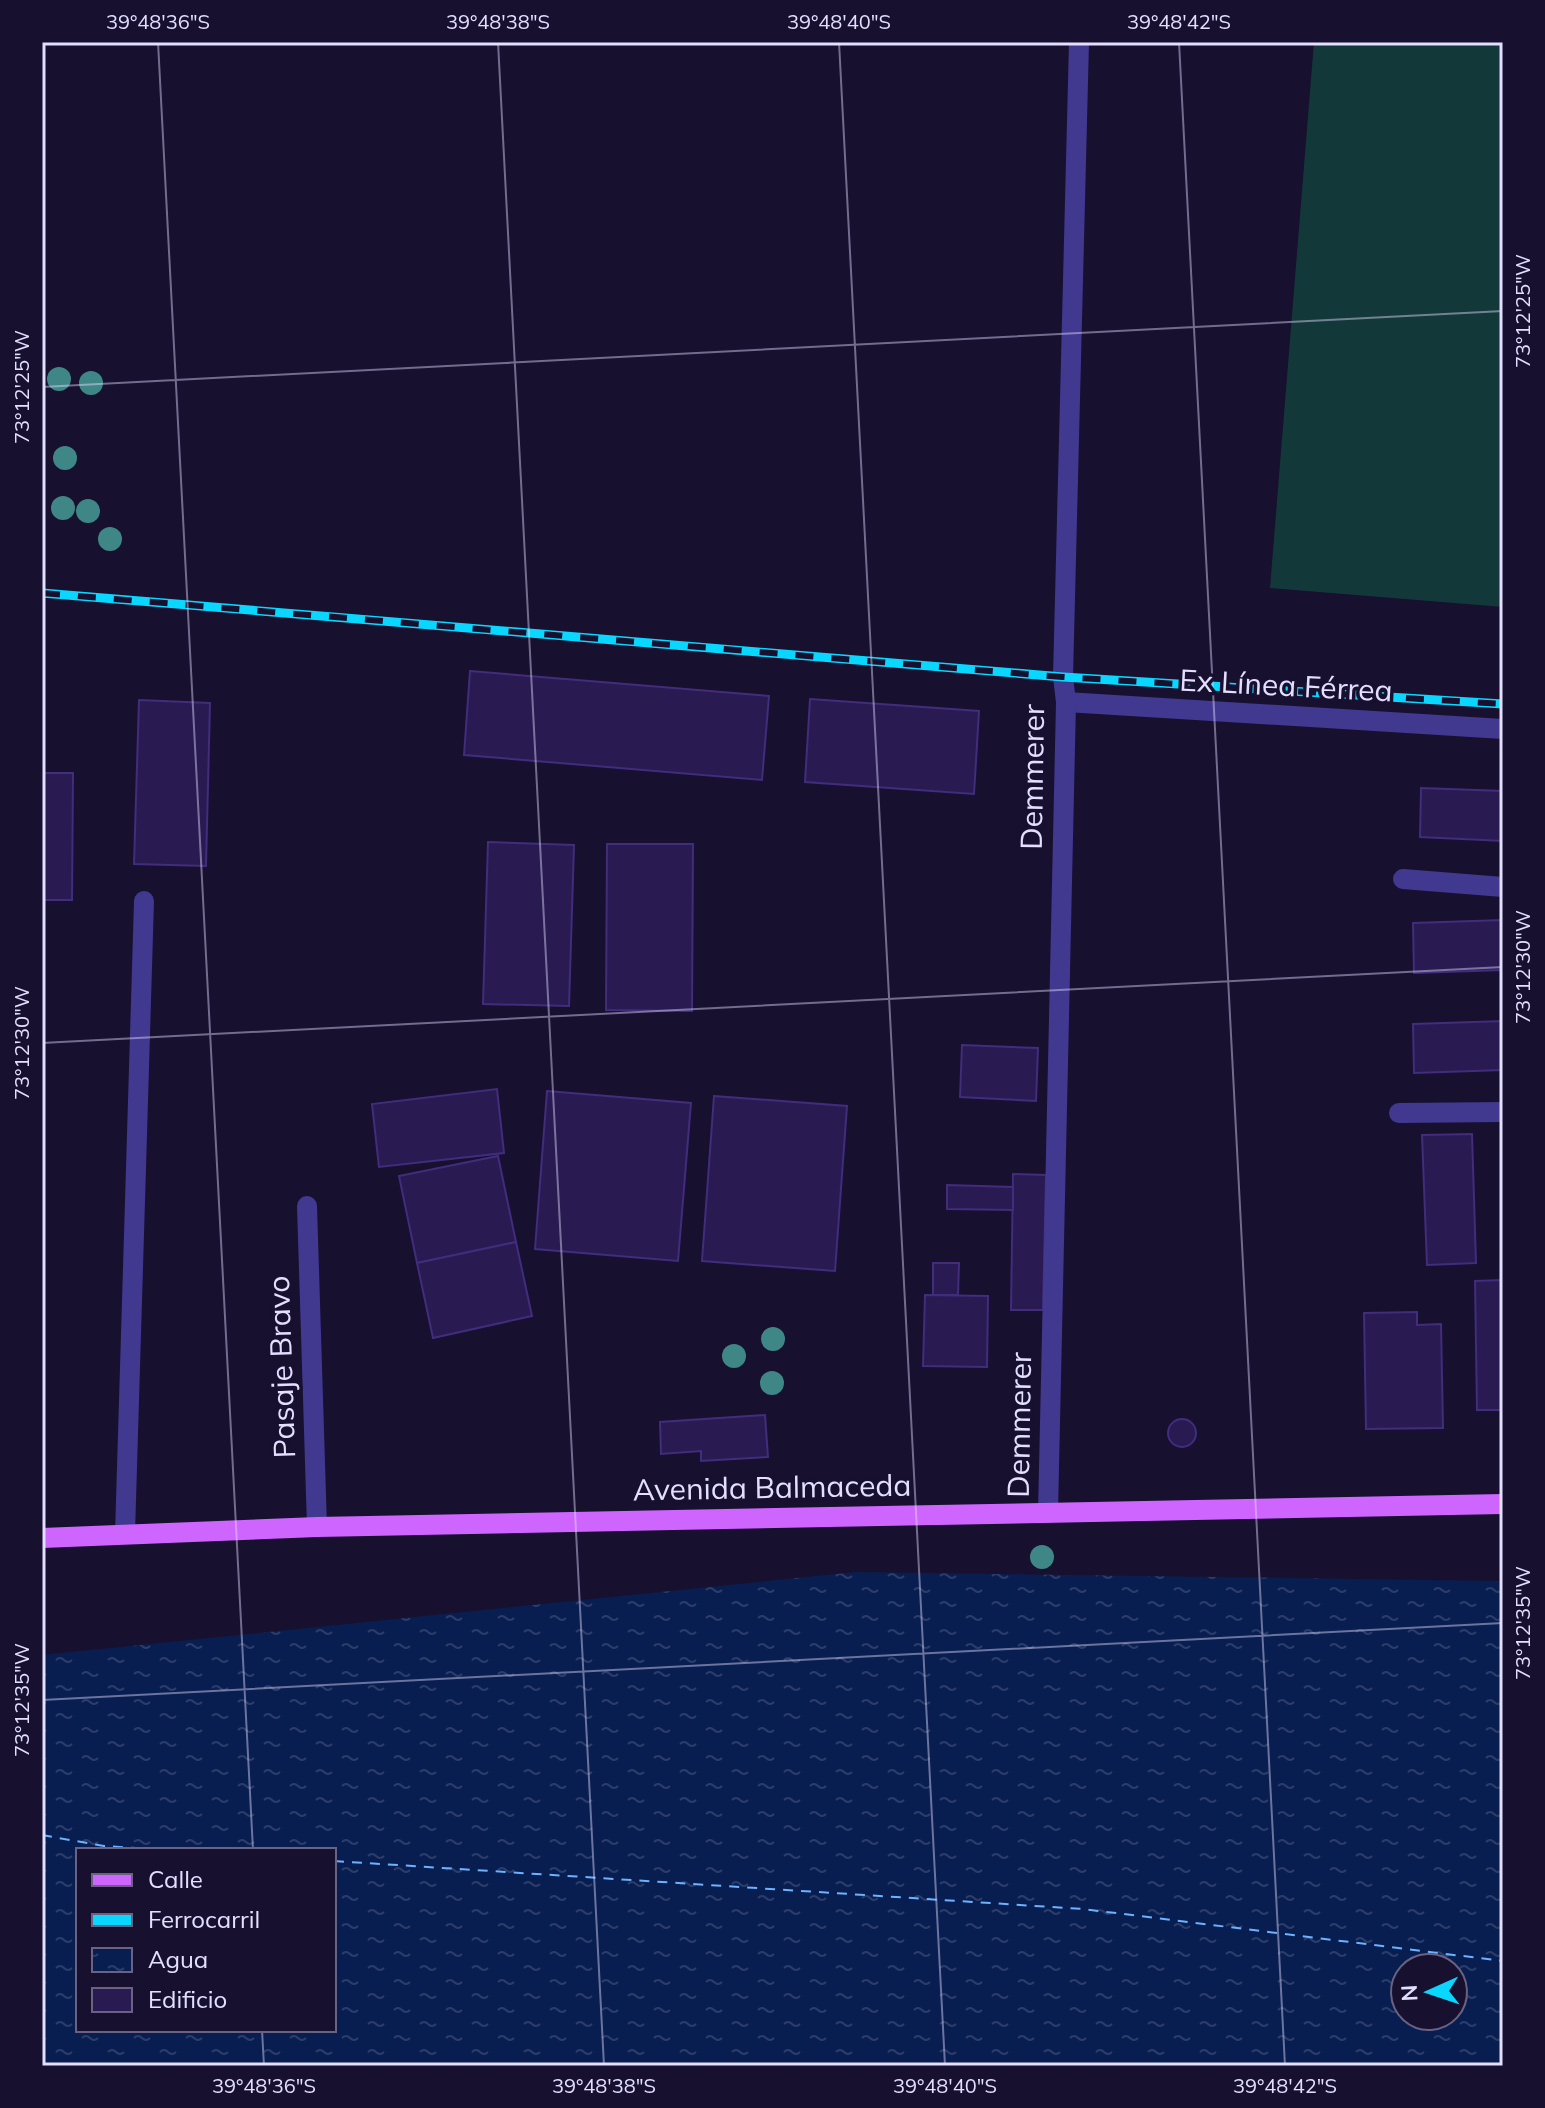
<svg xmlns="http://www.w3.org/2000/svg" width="1545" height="2108" font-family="Mulish,sans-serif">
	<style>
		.pitch { fill: #133839 }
		.water { fill: url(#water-ripples); fill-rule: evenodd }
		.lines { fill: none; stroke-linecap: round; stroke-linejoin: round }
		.ferry { stroke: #6cb2ff; stroke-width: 2; stroke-dasharray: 10 8; stroke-linecap: butt }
		.building { fill: #291b51; stroke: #412c7e; stroke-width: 2 }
		.minor { stroke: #413890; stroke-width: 20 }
		.major { stroke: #cf65ff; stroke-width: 20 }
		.rail-casing { stroke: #0ad7ff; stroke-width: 9 }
		.rail { stroke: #17102f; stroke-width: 6; stroke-dasharray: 18; stroke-linecap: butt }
		.tree { fill: #3f8787 }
		.ticks { fill: none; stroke: #e4deff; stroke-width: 2; stroke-opacity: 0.45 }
		.labels { text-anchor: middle; stroke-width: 7; stroke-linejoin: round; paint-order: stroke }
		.street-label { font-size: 30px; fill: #e4deff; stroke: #17102f }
		.neatline { fill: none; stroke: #e4deff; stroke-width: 3 }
		.ticks-label { font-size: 20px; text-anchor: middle; fill: #e4deff }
	</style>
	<defs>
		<pattern id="water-ripples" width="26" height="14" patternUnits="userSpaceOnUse" patternTransform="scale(2)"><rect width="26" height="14" fill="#081d50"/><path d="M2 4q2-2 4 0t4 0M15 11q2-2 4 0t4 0" fill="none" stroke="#2c3d6a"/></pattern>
	</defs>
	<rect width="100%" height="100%" fill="#17102f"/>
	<!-- pitch -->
	<path class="pitch" d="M1314 42H1503V607L1270 588Z"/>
	<!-- water -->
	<path class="water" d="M856 1572 1503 1581V2066H42V1655ZM78 1850H334V2030H78ZM1405 1968H1453V2016H1405Z"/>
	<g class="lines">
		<!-- ferry -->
		<g class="ferry">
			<path d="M42 1835 104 1846 170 1850"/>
			<path d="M334 1861 1083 1909 1503 1961"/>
		</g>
	</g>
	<!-- building -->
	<g class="building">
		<path d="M470 671 769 696 762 780 464 755Z"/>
		<path d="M810 699 979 711 974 794 805 782Z"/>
		<path d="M139 700 210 703 206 866 134 864Z"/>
		<path d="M42 773H73L72 900H42Z"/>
		<path d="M1421 788 1503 791V841L1420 837Z"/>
		<path d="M488 842 574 845 569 1006 483 1004Z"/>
		<path d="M607 844H693L692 1011 606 1010Z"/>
		<path d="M1503 920V970L1414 973 1413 923Z"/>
		<path d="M1503 1021V1070L1414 1073 1413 1024Z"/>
		<path d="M962 1045 1038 1048 1036 1101 960 1097Z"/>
		<path d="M497 1089 504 1153 379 1167 372 1104Z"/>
		<path d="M547 1091 691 1103 678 1261 535 1249Z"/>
		<path d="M714 1096 847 1106 835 1271 702 1261Z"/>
		<path d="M1472 1134 1476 1263 1427 1265 1422 1135Z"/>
		<path d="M498 1156 516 1242 417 1263 399 1176Z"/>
		<path d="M1013 1174 1046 1175 1043 1310H1011Z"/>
		<path d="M947 1185 1013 1187V1210L947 1209Z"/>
		<path d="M516 1242 532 1316 433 1338 417 1263Z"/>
		<path d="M933 1263H959L958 1295H933Z"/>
		<path d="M1503 1280V1410H1477L1475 1281Z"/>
		<path d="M925 1295 988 1296 987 1367 923 1366Z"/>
		<path d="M1417 1312V1325L1441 1324 1443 1428 1366 1429 1364 1313Z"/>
		<path d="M765 1415 768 1457 701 1461V1451L661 1454 660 1422Z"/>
		<circle cx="1182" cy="1433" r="14"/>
	</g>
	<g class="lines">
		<!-- minor -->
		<g class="minor">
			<path d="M1066 702 1503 729"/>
			<path d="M1403 879 1503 887"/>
			<path d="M1399 1113 1503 1112"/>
			<path d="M307 1206 317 1527"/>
			<path d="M1048 1513 1066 702 1063 677 1079 42"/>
			<path d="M125 1534 144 901"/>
		</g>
		<!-- major -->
		<path class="major" d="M42 1538 317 1527 1503 1504"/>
		<defs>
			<path id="rail" d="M42 593 1063 677 1503 704"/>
		</defs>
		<!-- rail casing -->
		<use href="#rail" class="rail-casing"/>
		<!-- rail -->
		<use href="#rail" class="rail"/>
	</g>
	<!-- trees -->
	<g class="tree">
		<circle cx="59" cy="379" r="12"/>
		<circle cx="91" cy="383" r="12"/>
		<circle cx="65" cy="458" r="12"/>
		<circle cx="63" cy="508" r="12"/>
		<circle cx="88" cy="511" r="12"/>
		<circle cx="110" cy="539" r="12"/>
		<circle cx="773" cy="1339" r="12"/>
		<circle cx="734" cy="1356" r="12"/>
		<circle cx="772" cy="1383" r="12"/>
		<circle cx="1042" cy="1557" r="12"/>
	</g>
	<!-- ticks -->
	<path class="ticks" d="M158 42 253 1850M498 42 604 2066M839 42 945 2066M1179 42 1285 2066M42 387 1503 311M42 1043 1503 967M42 1700 1503 1623M262 2030 264 2066"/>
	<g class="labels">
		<!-- street labels -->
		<g class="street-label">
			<text transform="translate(1286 686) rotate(3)" y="10">Ex Línea Férrea</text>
			<text transform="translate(1033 777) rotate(-89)" y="10">Demmerer</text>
			<text transform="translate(282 1367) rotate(-92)" y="10">Pasaje Bravo</text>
			<text transform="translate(1020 1425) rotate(-89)" y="10">Demmerer</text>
			<text transform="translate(772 1488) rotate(-1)" y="10">Avenida Balmaceda</text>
		</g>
	</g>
	<!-- border -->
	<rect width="1545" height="2108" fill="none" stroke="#17102f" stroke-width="88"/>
	<!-- legend -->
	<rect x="76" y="1848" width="260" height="184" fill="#17102f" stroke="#696282" stroke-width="2"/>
	<rect x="92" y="1874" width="40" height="12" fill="#cf65ff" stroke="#696282" stroke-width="2"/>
	<text x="148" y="1888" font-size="24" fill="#e4deff">Calle</text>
	<rect x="92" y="1914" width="40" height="12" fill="#0ad7ff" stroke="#696282" stroke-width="2"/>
	<text x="148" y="1928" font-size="24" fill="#e4deff">Ferrocarril</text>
	<rect x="92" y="1948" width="40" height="24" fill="url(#water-ripples)" stroke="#696282" stroke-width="2"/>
	<text x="148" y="1968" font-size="24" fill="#e4deff">Agua</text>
	<rect x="92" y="1988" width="40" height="24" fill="#291b51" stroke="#696282" stroke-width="2"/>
	<text x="148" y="2008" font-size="24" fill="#e4deff">Edificio</text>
	<!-- north arrow -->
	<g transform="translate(1429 1992) rotate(267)"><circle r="38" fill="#17102f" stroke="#696282" stroke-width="2"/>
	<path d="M0-6L14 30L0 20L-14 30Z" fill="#0ad7ff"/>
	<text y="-12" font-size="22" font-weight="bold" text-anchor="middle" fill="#e4deff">N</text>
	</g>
	<rect x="44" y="44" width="1457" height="2020" class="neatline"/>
	<g class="ticks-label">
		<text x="158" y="29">39°48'36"S</text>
		<text x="498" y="29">39°48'38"S</text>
		<text x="839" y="29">39°48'40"S</text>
		<text x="1179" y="29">39°48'42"S</text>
		<text transform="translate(1523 311) rotate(-90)" y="7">73°12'25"W</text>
		<text transform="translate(22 387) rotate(-90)" y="7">73°12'25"W</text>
		<text transform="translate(1523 967) rotate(-90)" y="7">73°12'30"W</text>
		<text transform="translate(22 1043) rotate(-90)" y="7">73°12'30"W</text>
		<text transform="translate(1523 1623) rotate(-90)" y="7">73°12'35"W</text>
		<text transform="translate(22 1700) rotate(-90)" y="7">73°12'35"W</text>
		<text x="264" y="2093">39°48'36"S</text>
		<text x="604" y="2093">39°48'38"S</text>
		<text x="945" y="2093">39°48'40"S</text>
		<text x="1285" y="2093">39°48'42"S</text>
	</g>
</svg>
